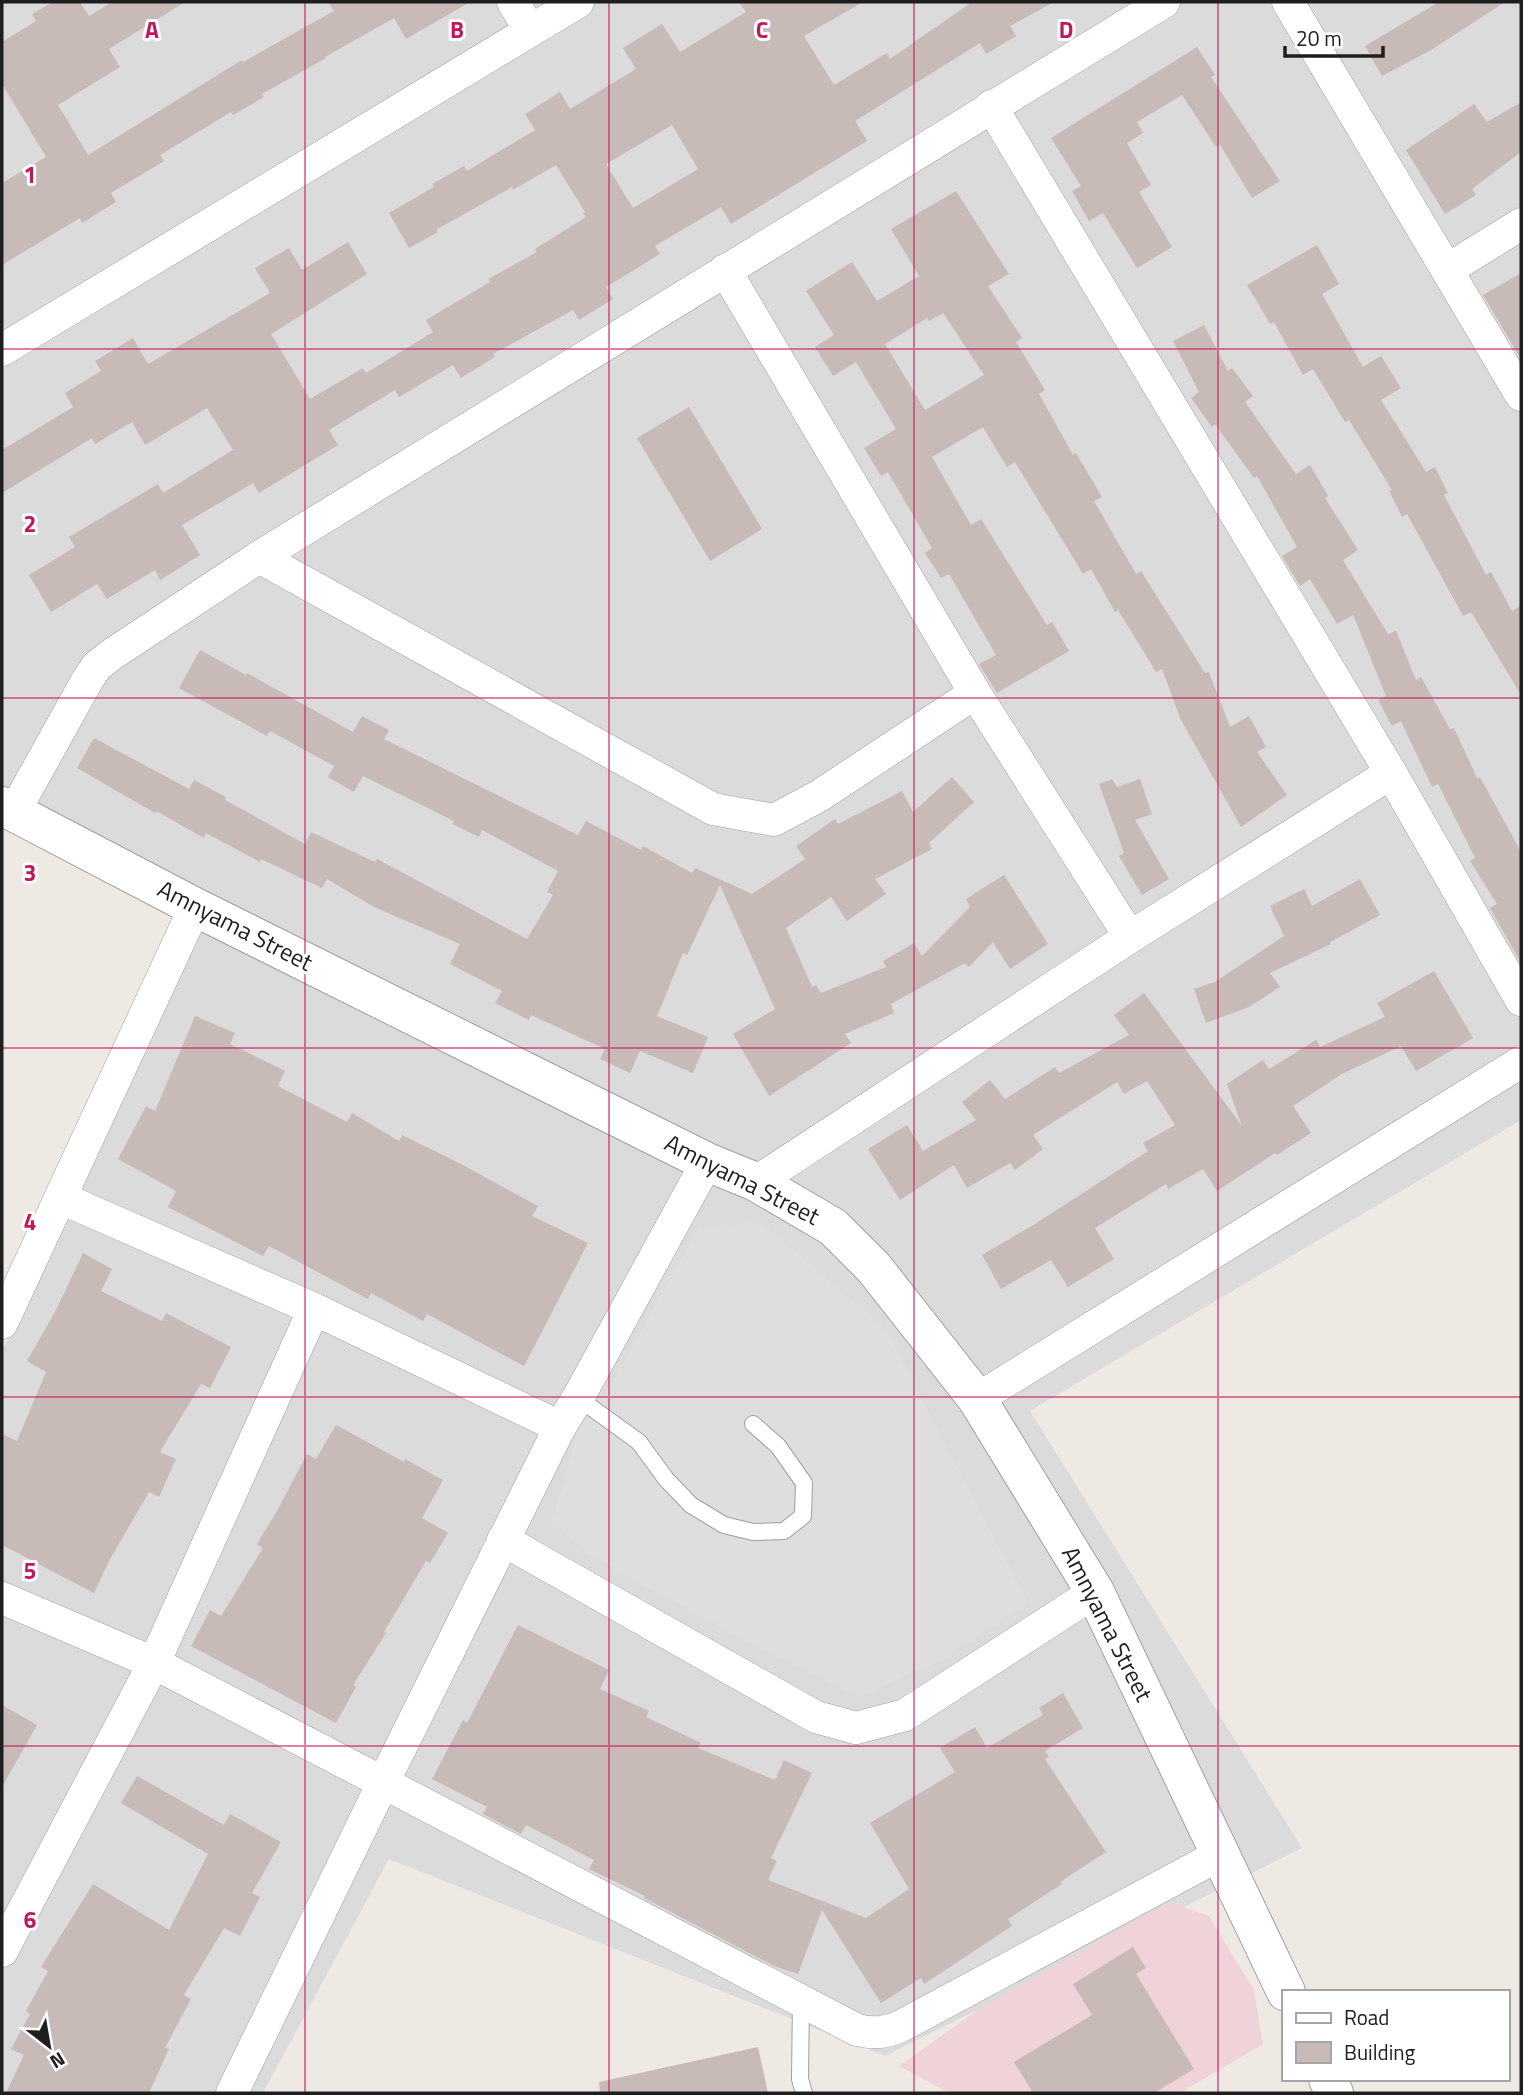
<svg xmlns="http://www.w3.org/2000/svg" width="1523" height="2095" font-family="'Titillium Web',sans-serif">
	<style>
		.residential { fill: #dcdbdb }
		.commercial { fill: #f0d3d8 }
		.parking { fill: #dedede }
		.building { fill: #c7bab7; fill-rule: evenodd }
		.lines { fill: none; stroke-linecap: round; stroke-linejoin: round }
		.service-casing { stroke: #9f9f9f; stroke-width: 18 }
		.minor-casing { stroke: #9f9f9f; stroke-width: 33 }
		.tertiary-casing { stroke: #9f9f9f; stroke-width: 40 }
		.service { stroke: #fff; stroke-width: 16 }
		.minor { stroke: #fff; stroke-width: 32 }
		.tertiary { stroke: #fff; stroke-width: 38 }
		.grid { fill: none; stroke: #c2185b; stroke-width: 2; stroke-opacity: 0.55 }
		.labels { text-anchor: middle; stroke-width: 6; stroke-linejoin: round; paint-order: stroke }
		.street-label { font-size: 24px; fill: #1e1e1e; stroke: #fff }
		.grid-label { font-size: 23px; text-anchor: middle; font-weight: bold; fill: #c2185b; stroke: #fff; stroke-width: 6; stroke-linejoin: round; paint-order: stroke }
	</style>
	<rect width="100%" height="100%" fill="#efe9e4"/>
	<!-- residential -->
	<path class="residential" d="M2 2H1521V1120L1030 1411 1302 1848 885 2056 389 1859 263 2093H2V1352L216 896 2 815Z"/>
	<!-- commercial -->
	<path class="commercial" d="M1169 1902 1209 1916 1254 1990 1263 2044 1180 2093H949L899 2066 979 2009Z"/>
	<!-- parking -->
	<path class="parking" d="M761 1222 887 1331 1028 1603 944 1659 859 1697 692 1612 587 1553 552 1520 579 1428 603 1399 698 1228Z"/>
	<!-- building -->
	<g class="building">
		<path d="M53 2H80L89 16 112 2H185L109 49 120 67 58 105 88 155 242 60 243 62 334 11 328 2H470L406 39 394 18 325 57 326 58 262 94 264 97 233 115 231 112 160 155 164 161 111 193 116 202 82 223 80 218 2 265V183L46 157 2 84V42L36 21 32 14Z"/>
		<path d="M739 2H863L804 36 834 85 887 53 890 59 972 2H1054L1010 26 1016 36 986 54 980 43 855 121 867 141 819 170 731 224 721 207 655 246 660 254 606 287 613 299 579 320 573 310 493 354 495 357 461 378 453 365 399 397 395 390 329 430 338 445 259 493 253 483 182 525 200 555 160 580 155 570 107 599 97 584 51 612 29 575 75 547 69 537 158 484 163 493 233 450 207 408 145 445 132 422 95 444 92 438 2 493V450L73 407 65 393 101 371 95 361 133 338 148 364 270 293 255 268 289 248 302 270 348 242 367 274 271 334 310 399 363 368 366 373 433 332 426 320 490 282 488 279 537 252 535 249 586 217 583 213 585 212 556 165 513 190 512 187 436 230 438 232 409 248 389 213 434 187 432 184 464 166 467 171 535 130 525 114 560 92 570 109 636 69 623 48 662 24 680 52 746 12ZM672 125 698 169 633 208 606 164Z"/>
		<path d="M1439 2H1505L1431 50 1382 76 1365 46Z"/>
		<path d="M1197 47 1215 75 1211 77 1280 181 1252 198 1220 145 1216 147 1182 95 1137 122 1143 133 1127 143 1151 185 1139 192 1172 247 1137 268 1103 213 1089 221 1072 191 1081 186 1051 138Z"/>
		<path d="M1521 102V152L1472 189 1476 195 1445 214 1406 150 1474 104 1487 122Z"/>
		<path d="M956 191 1009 274 988 286 1022 338 1016 342 1045 390 1039 394 1073 455 1076 453 1102 497 1094 501 1136 574 1141 571 1205 673 1209 672 1230 727 1249 716 1266 747 1257 752 1287 795 1241 827 1181 720 1162 669 1156 672 1118 610 1115 612 1091 569 1083 574 1015 462 1007 467 983 427 932 457 971 525 981 519 1047 625 1052 622 1069 651 997 693 979 664 996 655 949 574 941 578 925 553 932 548 888 472 881 476 864 448 896 429 856 362 833 376 815 347 834 335 806 291 852 262 877 301 919 276 891 229ZM943 313 984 375 925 410 885 344 927 318 929 321Z"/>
		<path d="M1317 245 1339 284 1322 294 1363 367 1381 356 1401 388 1381 400 1426 472 1435 467 1448 493 1444 495 1486 575 1491 572 1512 611 1521 605V695L1471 612 1463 616 1407 514 1402 517 1389 491 1392 490 1349 420 1345 422 1313 369 1303 375 1274 322 1270 324 1247 285Z"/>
		<path d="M1521 273V359L1483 295Z"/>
		<path d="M1204 325 1228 371 1232 368 1253 396 1245 402 1296 474 1310 465 1328 496 1325 498 1358 550 1343 560 1388 634 1396 631 1416 680 1421 677 1450 729 1454 728 1477 778 1480 777 1521 852V963L1490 908 1497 904 1470 861 1475 858 1438 784 1432 787 1401 721 1392 726 1378 700 1386 696 1353 615 1337 624 1310 579 1300 586 1282 556 1297 547 1257 476 1254 478 1215 424 1212 427 1191 398 1199 392 1173 341Z"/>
		<path d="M689 407 762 529 710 561 637 438Z"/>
		<path d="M200 650 246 675 247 673 353 732 362 716 389 730 384 739 578 835 586 821 641 850 643 846 692 873 695 868 752 894 805 859 796 846 835 819 838 824 902 791 913 812 952 777 974 802 929 843 932 849 875 879 886 894 847 921 831 897 786 928 812 987 816 985 821 993 886 967 883 961 914 943 922 956 970 907 966 899 1004 875 1048 944 1010 969 993 942 969 967 965 963 891 1004 894 1013 845 1034 851 1043 769 1096 733 1034 775 1009 720 885 687 955 683 953 657 1016 708 1037 693 1073 640 1051 630 1073 600 1059 605 1049 531 1015 529 1020 495 1003 502 991 450 964 460 944 374 907 327 879 322 888 261 859 260 862 206 833 204 838 156 811 155 813 77 768 94 738 189 789 194 780 226 797 225 800 305 844 311 832 375 862 377 859 527 939 553 895 547 892 558 871 482 830 479 837 452 824 454 821 363 776 354 792 328 777 334 766 270 731 267 736 179 688Z"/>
		<path d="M1112 779 1117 787 1140 779 1152 814 1135 820 1169 879 1142 895 1119 856 1124 853 1099 784Z"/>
		<path d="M1360 879 1380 915 1330 942 1331 944 1270 973 1280 987 1249 1007 1206 1023 1194 989 1215 982 1284 936 1270 906 1304 889 1312 906Z"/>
		<path d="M1434 971 1473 1038 1416 1071 1401 1046 1342 1074 1293 1106 1311 1133 1277 1155 1275 1153 1217 1191 1203 1169 1168 1189 1166 1184 1095 1228 1114 1259 1068 1287 1051 1260 1001 1289 982 1255 1035 1224 1148 1151 1143 1143 1175 1125 1147 1081 1124 1094 1117 1082 1033 1135 1043 1149 1015 1170 1010 1163 967 1188 954 1165 900 1200 868 1149 907 1125 923 1151 976 1120 962 1102 990 1080 1005 1099 1055 1067 1059 1073 1129 1035 1114 1015 1144 993 1242 1126 1227 1084 1263 1060 1269 1069 1316 1040 1320 1047 1385 1017 1377 1003Z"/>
		<path d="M195 1016 235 1033 230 1044 285 1071 278 1086 347 1122 352 1113 399 1141 402 1135 461 1164 538 1206 532 1216 588 1243 524 1366 427 1314 423 1321 371 1293 368 1299 269 1246 263 1256 168 1207 176 1191 118 1159 146 1106 155 1111Z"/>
		<path d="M83 1253 112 1269 101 1291 162 1321 166 1313 231 1347 210 1388 201 1384 160 1452 176 1459 159 1497 149 1492 109 1561 94 1593 2 1545V1434L17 1441 46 1372 27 1361 56 1310Z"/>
		<path d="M336 1425 404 1462 405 1459 443 1480 422 1518 448 1533 430 1563 426 1561 384 1632 386 1633 353 1685 356 1687 336 1723 191 1646 210 1610 221 1616 263 1548 257 1544 277 1511 307 1454 316 1459Z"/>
		<path d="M518 1625 609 1670 600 1689 649 1711 646 1717 701 1743 698 1748 775 1780 784 1760 812 1773 771 1858 777 1861 768 1880 866 1918 909 1889 870 1823 955 1772 940 1748 975 1727 987 1748 1043 1715 1039 1708 1063 1693 1083 1728 1045 1751 1049 1757 1045 1759 1106 1852 1060 1882 1062 1884 1008 1919 1012 1926 965 1957 924 1984 921 1978 881 2003 822 1910 798 1974 774 1966 644 1898 645 1896 589 1869 594 1860 526 1825 521 1834 483 1814 487 1807 432 1779 463 1720 467 1723Z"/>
		<path d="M2 1705 37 1725 2 1787Z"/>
		<path d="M137 1776 224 1825 230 1814 281 1842 252 1893 260 1897 240 1936 224 1928 184 1995 191 1999 165 2048 169 2049 149 2093H6L24 2055 11 2049 30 2014 26 2011 48 1971 41 1967 93 1884 169 1930 208 1854 121 1803Z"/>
		<path d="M1133 1947 1146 1968 1136 1974 1194 2069 1154 2093H1033L1014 2062 1092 2015 1073 1984Z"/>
		<path d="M758 2047 768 2093H600L599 2082Z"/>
	</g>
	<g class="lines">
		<defs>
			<g id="service">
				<path d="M578 1398 639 1442 666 1479 691 1505 724 1525 753 1532 784 1531 803 1516 804 1483 778 1446 753 1424"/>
				<path d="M801 1999 800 2079 804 2093"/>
			</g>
			<g id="minor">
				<path d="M513 2 530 30"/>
				<path d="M1288 2 1521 395"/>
				<path d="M991 106 1391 773 1521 1000"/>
				<path d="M725 270 975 693 1130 937"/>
				<path d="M1447 270 1521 224"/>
				<path d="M2 350 578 2"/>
				<path d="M259 557 713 809 774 820 819 796 975 693"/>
				<path d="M14 812 88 679 97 666 111 655 259 557 1164 2"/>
				<path d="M756 1182 1130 937 1391 773"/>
				<path d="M61 1198 314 1309 560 1427"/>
				<path d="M2 1323 195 907"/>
				<path d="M977 1399 1521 1062"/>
				<path d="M503 1540 816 1717 856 1728 905 1715 1095 1592"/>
				<path d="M2 1598 154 1663 857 2030C874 2034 885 2033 901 2026L1221 1854"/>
				<path d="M2 1951 154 1663 314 1309"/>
				<path d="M232 2093 383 1783 560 1427 578 1398 707 1162"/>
			</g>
			<g id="tertiary">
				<path d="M2 806 195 907 707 1162 756 1182 833 1227 874 1268 977 1399 1095 1592 1286 1992"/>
				<path d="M1328 2079 1334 2093"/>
			</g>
		</defs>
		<!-- service casing -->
		<use href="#service" class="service-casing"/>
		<!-- minor casing -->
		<use href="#minor" class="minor-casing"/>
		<!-- tertiary casing -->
		<use href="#tertiary" class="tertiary-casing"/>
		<!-- service -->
		<use href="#service" class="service"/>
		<!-- minor -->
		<use href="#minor" class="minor"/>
		<!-- tertiary -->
		<use href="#tertiary" class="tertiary"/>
	</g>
	<!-- grid -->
	<path class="grid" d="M305 2V2093M609 2V2093M914 2V2093M1218 2V2093M2 349H1521M2 698H1521M2 1048H1521M2 1397H1521M2 1746H1521"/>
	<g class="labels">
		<!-- street labels -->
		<g class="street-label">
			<text transform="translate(235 926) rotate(27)" y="8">Amnyama Street</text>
			<text transform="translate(742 1180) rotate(27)" y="8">Amnyama Street</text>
			<text transform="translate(1107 1624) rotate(63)" y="8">Amnyama Street</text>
		</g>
	</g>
	<g class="grid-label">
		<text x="152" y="38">A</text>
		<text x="457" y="38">B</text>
		<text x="762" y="38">C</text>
		<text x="1066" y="38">D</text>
		<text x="30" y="183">1</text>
		<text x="30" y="532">2</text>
		<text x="30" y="881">3</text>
		<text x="30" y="1230">4</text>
		<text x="30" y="1579">5</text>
		<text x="30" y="1928">6</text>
	</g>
	<!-- border -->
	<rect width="1523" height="2095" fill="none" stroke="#1e1e1e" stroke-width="7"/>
	<!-- legend -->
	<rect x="1282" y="1990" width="228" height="91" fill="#ffffff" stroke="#a5a5a5" stroke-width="2"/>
	<rect x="1296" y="2013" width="35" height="10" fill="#ffffff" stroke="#a5a5a5" stroke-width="2"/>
	<text x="1344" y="2025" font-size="21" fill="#1e1e1e">Road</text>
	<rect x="1296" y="2042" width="35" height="21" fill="#c7bab7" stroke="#a5a5a5" stroke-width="2"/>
	<text x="1344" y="2060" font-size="21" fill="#1e1e1e">Building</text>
	<!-- north arrow -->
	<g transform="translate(49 2046) rotate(149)" stroke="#ffffff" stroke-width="5" paint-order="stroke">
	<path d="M0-5L12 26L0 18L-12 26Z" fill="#1e1e1e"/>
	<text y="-10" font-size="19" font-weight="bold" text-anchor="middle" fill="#1e1e1e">N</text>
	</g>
	<!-- scale -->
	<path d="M1285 46v10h98v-10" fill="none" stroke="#1e1e1e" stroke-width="3.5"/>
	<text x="1296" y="46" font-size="21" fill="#1e1e1e" stroke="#ffffff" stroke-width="5" paint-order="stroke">20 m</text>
</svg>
